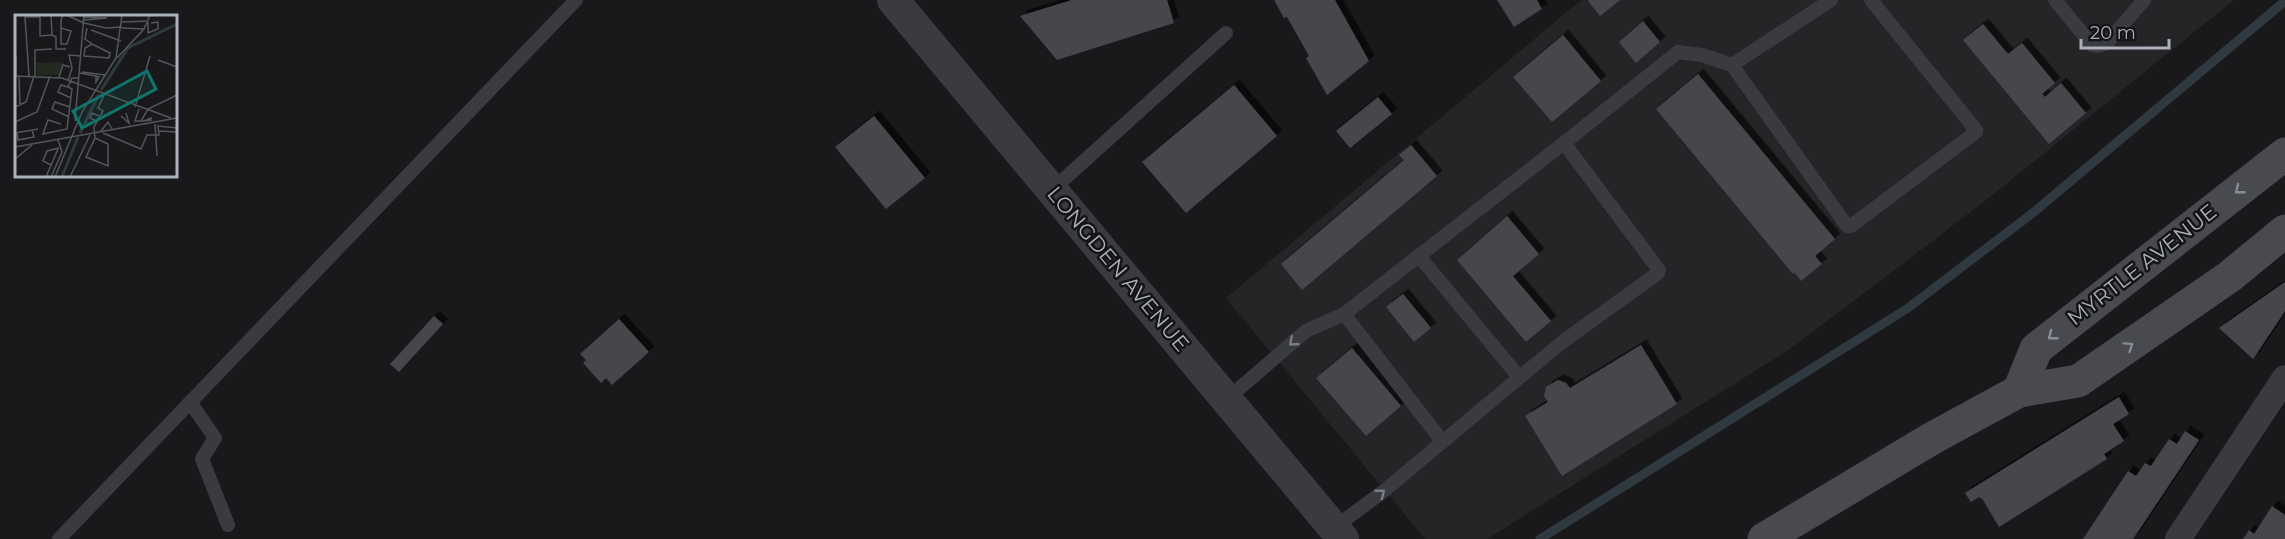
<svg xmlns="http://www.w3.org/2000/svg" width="2285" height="539" font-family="Montserrat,sans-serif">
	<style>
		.built { fill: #252528 }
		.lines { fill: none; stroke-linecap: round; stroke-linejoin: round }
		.stream { stroke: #2f393f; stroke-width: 9 }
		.building { fill: #45474b; filter: url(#shadow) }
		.service { stroke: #3a3b40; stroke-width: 14 }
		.minor { stroke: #3a3b40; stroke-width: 26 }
		.tertiary { stroke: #3a3b40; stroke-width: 32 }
		.secondary { stroke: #484a50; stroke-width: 33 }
		.oneway { stroke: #888d95 }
		.oneway2 { stroke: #787c83 }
		.labels { text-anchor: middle; stroke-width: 5; stroke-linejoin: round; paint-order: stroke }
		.street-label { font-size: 21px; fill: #abb1ba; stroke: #141416 }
		.inset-river { fill: none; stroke: #2f393f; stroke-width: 3 }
		.inset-road { fill: none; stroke: #53565b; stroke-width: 1.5 }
		.view { fill: #0f766e; fill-opacity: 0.15; stroke: #0f766e; stroke-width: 3 }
		.inset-edge { fill: none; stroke: #abb1ba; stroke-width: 3 }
	</style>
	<defs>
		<filter id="shadow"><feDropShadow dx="5.5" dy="-5.5" stdDeviation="0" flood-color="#0009"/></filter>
	</defs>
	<rect width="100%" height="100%" fill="#19191b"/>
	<!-- built -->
	<path class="built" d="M1581 0H2234L1981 204 1793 347 1487 539H1425L1226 298Z"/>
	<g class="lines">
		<!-- stream -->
		<path class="stream" d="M1540 539 1908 308 2034 212 2285 1"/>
	</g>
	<!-- building -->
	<g class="building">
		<path d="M1072 0H1167L1174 23 1057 60 1020 16Z"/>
		<path d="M1274 0H1335L1369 61 1327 95 1306 58 1309 56 1287 17 1284 18Z"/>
		<path d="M1497 0H1537L1542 9 1514 27Z"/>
		<path d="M1589 0H1620L1600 16 1588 1Z"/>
		<path d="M1643 21 1660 42 1636 63 1619 42Z"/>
		<path d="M1983 24 2008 54 2022 43 2055 83 2042 94 2045 97 2061 83 2086 113 2049 144 1963 40Z"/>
		<path d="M1563 35 1601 81 1552 122 1513 77Z"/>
		<path d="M1698 74 1835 239 1815 256 1822 264 1801 281 1794 272 1793 274 1656 109Z"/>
		<path d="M1234 85 1277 136 1186 213 1142 162Z"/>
		<path d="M1378 97 1392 114 1350 148 1336 131Z"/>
		<path d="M874 116 925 178 886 209 835 147Z"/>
		<path d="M1411 145 1437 176 1302 290 1281 264 1404 160 1399 155Z"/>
		<path d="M1507 216 1539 254 1513 276 1551 321 1526 342 1457 260Z"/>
		<path d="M2285 282V311L2253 359 2219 328Z"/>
		<path d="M1403 294 1431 328 1414 342 1386 307Z"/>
		<path d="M434 316 443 324 399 372 390 364Z"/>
		<path d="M619 319 649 352 612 385 606 378 601 383 583 363 586 360 580 354Z"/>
		<path d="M1641 345 1677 404 1562 476 1525 416 1548 402 1544 396 1546 387 1558 380 1566 383 1570 388Z"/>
		<path d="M1352 348 1401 406 1366 436 1316 378Z"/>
		<path d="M2119 397 2129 414 2113 424 2124 441 2104 454 2107 459 1999 527 1983 500 1979 497 1971 502 1965 493Z"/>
		<path d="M2185 431 2199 440 2133 539H2083L2128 471 2136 476 2145 463 2151 466 2169 439 2177 444Z"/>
		<path d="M2272 506 2285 515V539H2243L2249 530 2254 534Z"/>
	</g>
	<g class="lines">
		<!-- service -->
		<g class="service">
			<path d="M2055 0 2092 45 2099 46 2107 43 2144 0"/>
			<path d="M1732 65 1847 226H1851L1976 132V130L1871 0"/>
			<path d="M1052 190 1226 33"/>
			<path d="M1419 256 1519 377"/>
			<path d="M1344 314 1442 441"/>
			<path d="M1226 400 1306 331 1344 314 1564 143"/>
			<path d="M190 402 215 438 202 459 228 525"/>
			<path d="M1334 528 1385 490 1561 343 1658 273 1659 270 1564 143 1678 52 1702 55 1732 65 1831 0"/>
			<path d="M59 539 576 0"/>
		</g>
		<!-- minor -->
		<path class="minor" d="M2178 539 2285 378"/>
		<!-- tertiary -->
		<path class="tertiary" d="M893 0 1343 539"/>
		<!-- secondary -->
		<g class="secondary">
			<path d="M2019 391 2036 349 2285 154"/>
			<path d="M1764 539 1931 439 2019 391 2078 381 2229 277 2285 231"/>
		</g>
	</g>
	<!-- one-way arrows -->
	<defs><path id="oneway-chevron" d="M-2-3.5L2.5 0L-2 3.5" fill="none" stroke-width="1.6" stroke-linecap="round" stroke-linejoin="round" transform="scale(1.5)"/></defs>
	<g class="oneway">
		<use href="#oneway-chevron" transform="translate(2239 190) rotate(142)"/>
		<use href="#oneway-chevron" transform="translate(2052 336) rotate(142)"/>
		<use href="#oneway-chevron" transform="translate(2129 346) rotate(-35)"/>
	</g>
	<g class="oneway2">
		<use href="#oneway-chevron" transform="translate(1293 342) rotate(139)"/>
		<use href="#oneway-chevron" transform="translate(1381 493) rotate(-38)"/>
	</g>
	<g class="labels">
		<!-- street labels -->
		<g class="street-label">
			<text transform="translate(2142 265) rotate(-38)" y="7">MYRTLE AVENUE</text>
			<text transform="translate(1118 269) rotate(50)" y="7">LONGDEN AVENUE</text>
		</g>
	</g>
	<!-- overview -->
	<g transform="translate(15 15)">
		<rect width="162" height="162" fill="#19191b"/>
		<path d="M48 47 44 60H22L21 48Z" fill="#212921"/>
		<path class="inset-river" d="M86 75 113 33 162 9M65 118 84 79M47 162 63 122"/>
		<path class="inset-road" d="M36 0 37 20M51 0 69 8M25 2V21L37 20M69 2 92 3 69 5M107 7 133 6M133 7V18L143 14V7L136 8M69 8 91 13 107 12M46 13 56 16 52 29H46V5L48 0M72 13 70 24 77 29M107 13 129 14M76 15 106 26M37 20 41 22V34H51M77 29 95 38 94 43 69 41 70 33ZM1 40V61M102 43 129 14 135 0M143 45 162 52M67 57 90 60M65 58 81 61V67L84 62 81 61M0 61 47 63 156 103M4 61 5 91M14 61 10 2H25M20 61V35L37 34M44 62 48 50 55 52M53 66 57 53 54 40 66 41M53 72 46 70 43 77 56 83M0 92 11 87 19 61M120 92 135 41M124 94 120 106H126L133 94 162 80M106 101 114 108 111 98M54 102 37 94 40 87 55 92M60 106 69 0M81 106 75 103 77 98 84 101M126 106H129L136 105V103L129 106M0 107 22 97 35 61M46 109 33 105 28 119 52 114 57 74 53 72 57 63H64M140 109 142 141M86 116 93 107 97 114M144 116 162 117M2 117 3 125 19 122 17 115M0 118 23 114M88 118 126 134 132 120H144L143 111 162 113M80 123 93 129V151L71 142 80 123 79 112 88 96 83 93 89 80M0 132 162 103M0 144 17 130M36 150 28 146 32 136 44 133M31 162 43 134M36 162 47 137 43 125M40 162 67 97 101 43 107 0M55 162 75 120"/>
		<path class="view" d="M132 56 141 74 67 113 58 96Z"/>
		<rect width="162" height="162" class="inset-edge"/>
	</g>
	<!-- scale -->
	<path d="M2081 39v9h88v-9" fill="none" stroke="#abb1ba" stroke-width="3"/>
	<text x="2090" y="39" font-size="18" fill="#abb1ba" stroke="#141416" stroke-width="4.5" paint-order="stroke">20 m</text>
</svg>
